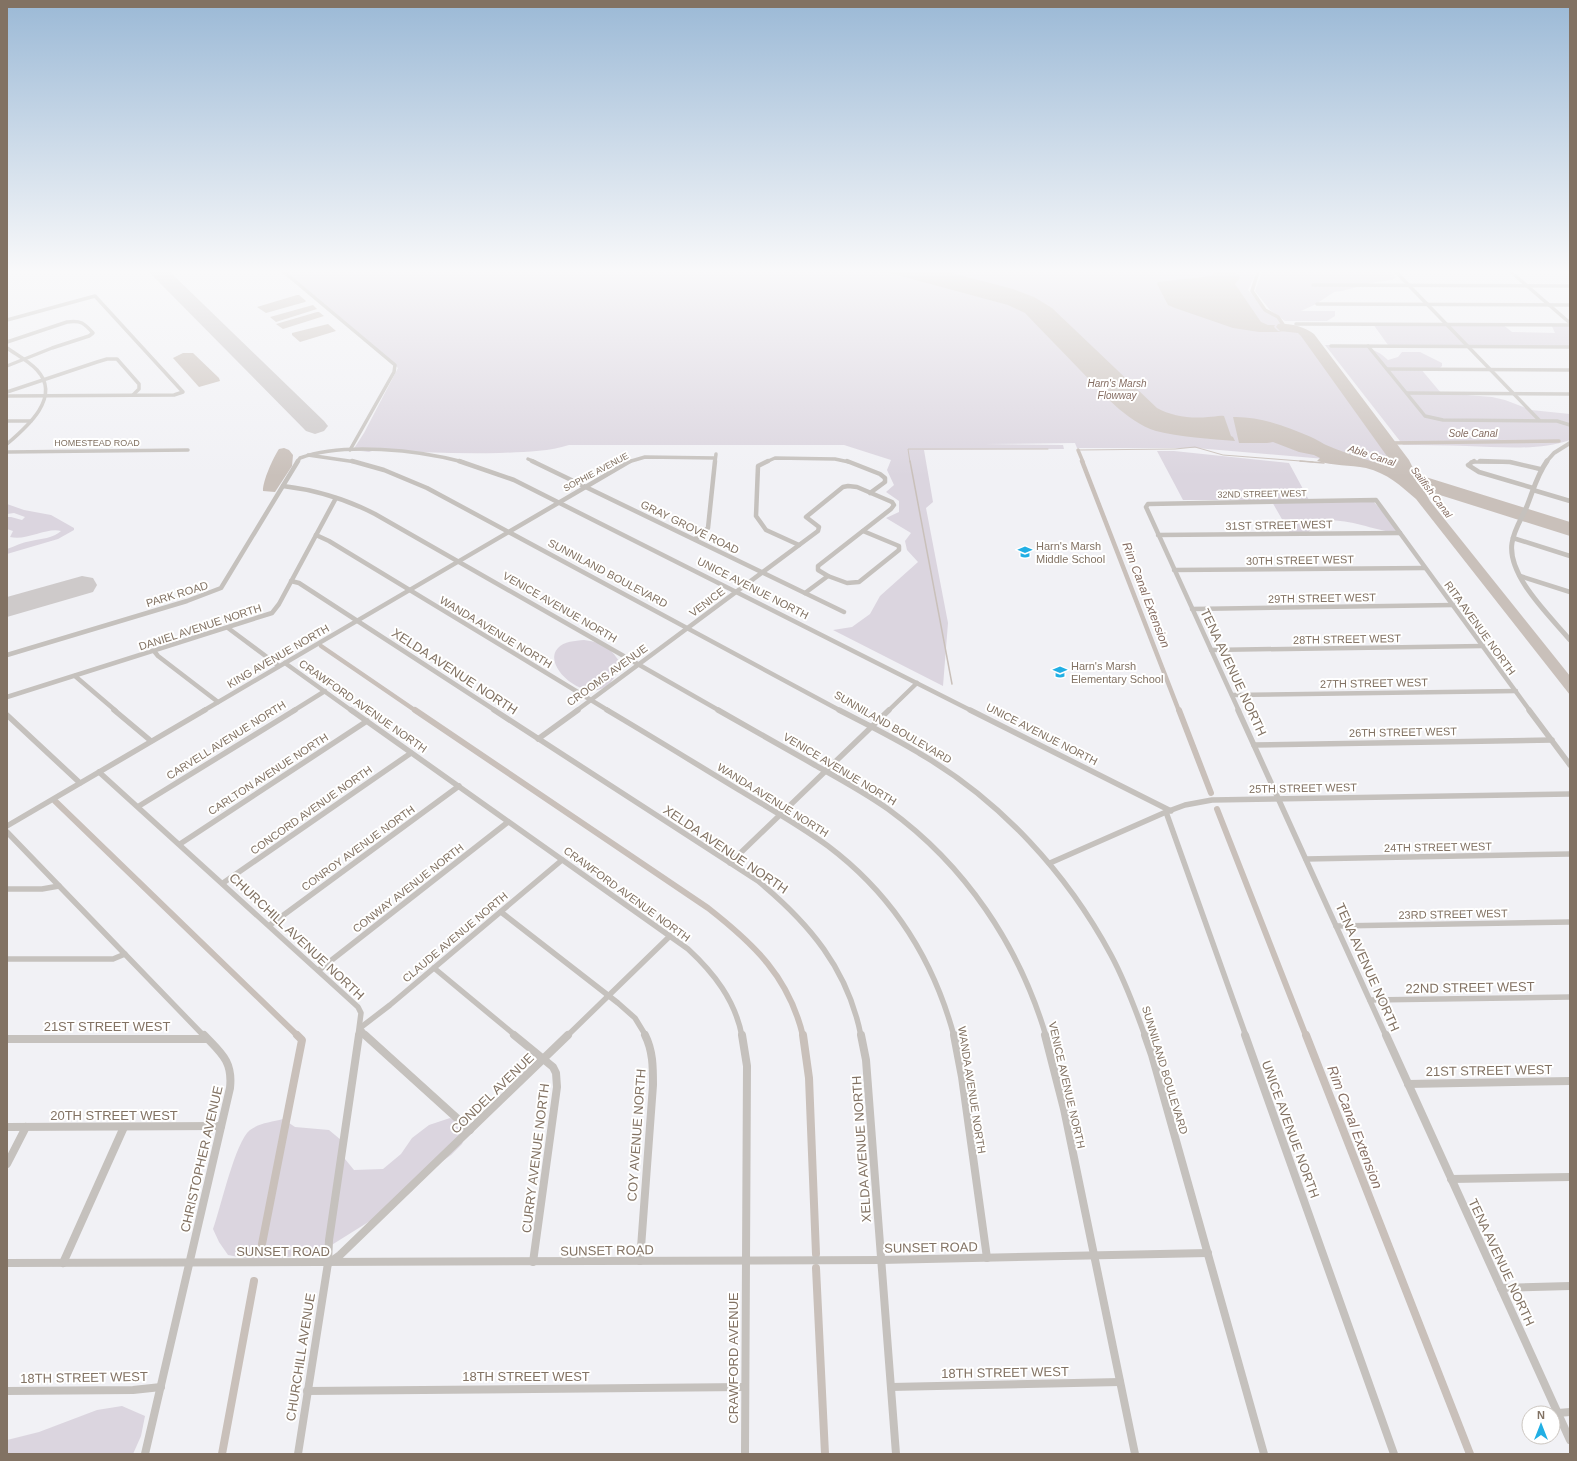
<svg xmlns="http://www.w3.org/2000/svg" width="1577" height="1461" font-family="Helvetica,sans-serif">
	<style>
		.green { fill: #dbd5df }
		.water { fill: #c9c0ba }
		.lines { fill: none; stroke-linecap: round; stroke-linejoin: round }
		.stream-far1 { stroke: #c9c0ba; stroke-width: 1 }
		.stream { stroke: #c9c0ba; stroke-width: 1.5 }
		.canal-far3 { stroke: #c9c0ba; stroke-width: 3.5 }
		.canal-far2 { stroke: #c9c0ba; stroke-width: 4.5 }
		.canal-far1 { stroke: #c9c0ba; stroke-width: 6 }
		.canal { stroke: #c9c0ba; stroke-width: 8 }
		.runway { fill: #cecaca; fill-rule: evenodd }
		.minor-far3 { stroke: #c5c1bd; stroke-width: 3.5 }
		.minor-far2 { stroke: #c5c1bd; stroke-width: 4.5 }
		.minor-far1 { stroke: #c5c1bd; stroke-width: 5.5 }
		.minor { stroke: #c5c1bd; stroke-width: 8 }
		.tertiary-far1 { stroke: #c5c1bd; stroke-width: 4 }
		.tertiary { stroke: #c5c1bd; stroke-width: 5 }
		.labels { text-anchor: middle; stroke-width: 4; stroke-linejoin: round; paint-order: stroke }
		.far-street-label { font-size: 9px; fill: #827263; stroke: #fff }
		.far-water-label { font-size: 10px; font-style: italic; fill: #866e63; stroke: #fff }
		.street-label { font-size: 11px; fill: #827263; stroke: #fff }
		.poi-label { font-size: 11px; fill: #827263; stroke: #fff; text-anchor: start }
		.water-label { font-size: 12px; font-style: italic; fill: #866e63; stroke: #fff }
		.near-street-label { font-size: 13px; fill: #827263; stroke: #fff }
		.near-water-label { font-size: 14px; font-style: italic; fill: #866e63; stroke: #fff }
	</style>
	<rect width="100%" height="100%" fill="#f1f1f5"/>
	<!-- green -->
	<g class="green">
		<path d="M286 272H1256L1248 290 1266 310 1279 319 1287 330 1303 333 1403 476 1360 462 1196 448H1077L1075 443 985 444 1063 445 1064 449 924 450 933 502 926 508 948 623 943 686 833 630 852 627 870 614 880 596 918 562 907 550 905 541 911 533 886 518 899 512V501L886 492 894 485 887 470 891 460 844 445H569C547 452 522 452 499 453 458 454 417 452 375 450L369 452 353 450 364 433 398 368Z"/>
		<path d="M1262 272H1391L1396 277 1392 280 1376 282 1342 291 1334 292 1316 304 1301 311H1335V316L1327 321H1285L1270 310 1255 291Z"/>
		<path d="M1373 324H1502L1512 332 1555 333 1551 324H1570V346L1388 345Z"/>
		<path d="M1325 345C1347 345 1372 343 1388 360L1398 357 1402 352H1420L1442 363V366L1440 368H1420L1441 393 1492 397 1505 400 1531 410 1570 414V440C1538 451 1501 447 1467 446 1445 445 1424 445 1403 445Z"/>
		<path d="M1157 451H1174L1289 463 1310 502H1374L1401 533C1369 531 1350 516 1315 522L1307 535H1291L1271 500H1183Z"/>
		<path d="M7 504 24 510 51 515 74 528V530L58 539 7 554V549C15 546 23 542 31 541 40 539 54 538 61 531 47 527 27 541 10 537L13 531 7 529V517H11L22 520 25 517 14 513 7 514Z"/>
		<path d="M584 640C601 642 610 647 619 661 617 666 617 672 615 676 596 714 539 667 558 648 564 641 575 641 584 640Z"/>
		<path d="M450 1118 459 1122 467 1131 462 1144 451 1155 426 1173 412 1191 386 1211 322 1251 270 1260H254L228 1255 219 1242 213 1229C221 1207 235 1142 250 1130 259 1123 272 1122 283 1119L295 1127 329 1130 341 1140 345 1159 354 1170 383 1169 401 1154 412 1138 429 1125Z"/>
		<path d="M122 1406 145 1416 141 1436 133 1454H7V1440L39 1432 97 1410Z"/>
	</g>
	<!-- water -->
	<g class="water">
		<path d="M886 272H948L1013 289 1034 297 1052 308 1157 408C1171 416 1191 419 1208 417 1214 417 1219 415 1224 416L1231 436 1233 437 1235 441C1212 439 1178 437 1156 431 1125 421 1102 392 1080 370 1062 351 1043 332 1025 313L1008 305Z"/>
		<path d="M1215 272H1236L1240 278 1235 284 1261 322 1268 325H1275L1274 327 1278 331 1283 332H1259L1233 328 1175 308 1168 305 1157 284 1158 282 1211 276Z"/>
		<path d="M297 295H299L306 301 305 302 266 313 257 307Z"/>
		<path d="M313 305 317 309 276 322 270 317Z"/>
		<path d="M317 312H319L324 316 283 329 276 324Z"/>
		<path d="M328 324 336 331 300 342 292 335V333Z"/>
		<path d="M1278 324C1290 323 1305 327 1314 334L1409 460 1416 474 1570 522V536L1424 490 1430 501 1570 676V695L1416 499C1401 486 1387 473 1366 468 1350 465 1333 466 1317 461L1320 458 1314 455 1299 452 1273 442 1267 443H1239L1233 417C1259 416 1288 427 1311 437 1316 439 1320 442 1324 444 1333 449 1389 468 1394 466L1301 336 1298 333 1280 331 1276 327Z"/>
		<path d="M183 353H193L219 378 220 381 199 387 173 358Z"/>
		<path d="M284 448 289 450 293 455 292 466 275 492 263 491C262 482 274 456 279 449Z"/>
	</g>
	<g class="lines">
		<!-- stream-far1 -->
		<g class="stream-far1">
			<path d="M1078 450 1175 449 1195 447 1223 455 1313 462"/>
			<path d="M910 462 908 449H1048"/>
		</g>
		<!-- stream -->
		<g class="stream">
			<path d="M910 461 952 684"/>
			<path d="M1300 461 1324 463"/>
		</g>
		<!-- canal-far3 -->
		<g class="canal-far3">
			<path d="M1258 272 1252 291 1265 310 1278 317 1286 329"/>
			<path d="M1388 443 1559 441"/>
			<path d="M1078 450 1083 462"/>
		</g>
		<!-- canal-far2 -->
		<g class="canal-far2">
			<path d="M1082 461 1179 711"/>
			<path d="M321 646 416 711"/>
		</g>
		<!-- canal-far1 -->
		<g class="canal-far1">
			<path d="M415 710 708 908C754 944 789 977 803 1036"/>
			<path d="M1179 710 1211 793"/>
			<path d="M55 801 298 1036"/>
			<path d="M1217 809 1306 1036"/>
		</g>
		<!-- canal -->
		<g class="canal">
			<path d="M803 1035 809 1078 816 1254"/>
			<path d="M1306 1035 1470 1454"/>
			<path d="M262 1244 302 1040 297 1035"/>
			<path d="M816 1268 825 1454"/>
			<path d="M222 1454 254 1281"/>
		</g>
		<!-- runway -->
		<g class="runway">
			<path d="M149 272H170L324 421 328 426 324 431 315 434 306 431Z"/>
			<path d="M82 576 93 578 97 585 93 592 7 617V597Z"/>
		</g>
		<!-- minor-far3 -->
		<g class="minor-far3">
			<path d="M284 272 395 365 394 372 350 450"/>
			<path d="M1396 272 1539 420"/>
			<path d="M1511 272 1570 323"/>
			<path d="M1313 285 1570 286"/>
			<path d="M1317 304 1570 305"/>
			<path d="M7 320 95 296 183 392 174 395 7 396"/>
			<path d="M1296 324 1570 325"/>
			<path d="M7 342 67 322C81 320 84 323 93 333L89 336 52 348 7 366"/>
			<path d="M1331 346 1570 347"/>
			<path d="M1368 346 1425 416 1443 420 1557 421 1570 425"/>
			<path d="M7 348C17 355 29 361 37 370 62 397 27 427 7 444"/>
			<path d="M1387 369 1570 370"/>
			<path d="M7 392 97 362 107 359H117L139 384V389L133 395"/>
			<path d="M1407 393 1570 394"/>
			<path d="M7 421H31"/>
			<path d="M7 452 188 450"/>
			<path d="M308 455 356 462"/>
			<path d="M528 459 535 462"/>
			<path d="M297 462 300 458C344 442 418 450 463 462"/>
			<path d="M628 462 645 457 715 458"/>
			<path d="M715 462 716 454"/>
			<path d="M766 462 775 458 835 459 849 462"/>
			<path d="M1471 462H1511"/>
		</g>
		<!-- minor-far2 -->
		<g class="minor-far2">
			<path d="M352 461 384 470 427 488 841 711"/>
			<path d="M459 461 514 480 972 711"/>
			<path d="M532 461 844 612"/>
			<path d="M768 461 758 466 756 516 766 530 799 545"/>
			<path d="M847 461 880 474 885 478V482L870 493"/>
			<path d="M1474 461 1468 465 1479 472 1533 488"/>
			<path d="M1480 461 1510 462 1540 469"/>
			<path d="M283 486C316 490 346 499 375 514L720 711"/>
			<path d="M1533 490 1570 501"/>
			<path d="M316 535 329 541 609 711"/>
			<path d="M1158 535 1400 533"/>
			<path d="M1513 538 1570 556"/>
			<path d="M695 539 708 528 715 461"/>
			<path d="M1174 570 1425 568"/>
			<path d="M828 576 847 583 859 582 899 550V546L863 531"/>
			<path d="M1520 576 1570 592"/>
			<path d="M291 581 299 583 496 711"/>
			<path d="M1192 609 1453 605"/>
			<path d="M228 628 279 666"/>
			<path d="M1211 650 1483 646"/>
			<path d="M154 651 158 656 218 702"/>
			<path d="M7 655 187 601 221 588 298 461"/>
			<path d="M285 663 352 711"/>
			<path d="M75 676 116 711"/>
			<path d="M1232 695 1516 691"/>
			<path d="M7 697 272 613 279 604 336 498"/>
			<path d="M203 711 630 461"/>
			<path d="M293 711 325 691"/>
			<path d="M576 711 818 531 819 527 806 517 843 487 848 486 857 487 892 502 894 505 891 509 818 566V570L828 576 805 593"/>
			<path d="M888 711 917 683"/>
			<path d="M1239 711 1146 507 1148 504 1376 500 1530 711"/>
		</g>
		<!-- minor-far1 -->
		<g class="minor-far1">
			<path d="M114 710 151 741"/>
			<path d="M351 710 688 949C714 973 735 1000 742 1036"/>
			<path d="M494 710 758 881C809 923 848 969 861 1036"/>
			<path d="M607 710C651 736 695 763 739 790 769 808 799 825 828 846 893 895 933 958 954 1036"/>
			<path d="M718 710C750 728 781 746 813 764 838 778 864 792 888 809 965 865 1019 945 1046 1036"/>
			<path d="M839 710C866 724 893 737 919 753 1000 800 1067 873 1111 955 1125 981 1135 1008 1145 1036"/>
			<path d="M970 710 1171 811"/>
			<path d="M1238 710 1386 1036"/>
			<path d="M1529 710 1570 765"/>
			<path d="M7 715 80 783"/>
			<path d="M538 739 578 710"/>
			<path d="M1254 745 1552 740"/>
			<path d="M99 772 358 1007 361 1013 358 1036"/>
			<path d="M139 806 295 710"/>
			<path d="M1166 812 1246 1036"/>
			<path d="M7 826 205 710"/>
			<path d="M7 832 204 1036"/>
			<path d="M180 844 367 721"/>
			<path d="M1306 859 1570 854"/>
			<path d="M730 863 889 710"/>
			<path d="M1050 863 1166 812 1185 805 1212 800 1570 794"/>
			<path d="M223 883 411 753"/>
			<path d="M7 889H42L59 886"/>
			<path d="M501 912 618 1003 635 1018 646 1036"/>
			<path d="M270 925 459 786"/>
			<path d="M1336 926 1570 922"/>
			<path d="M7 959H113L125 954"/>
			<path d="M434 968 516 1036"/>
			<path d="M319 970 508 822"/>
			<path d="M1370 1000 1570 997"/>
			<path d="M366 1036 360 1028 390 1005 562 860"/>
			<path d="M567 1036 670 936"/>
		</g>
		<!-- minor -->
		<g class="minor">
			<path d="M365 1035 470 1130"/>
			<path d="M514 1035 553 1067 556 1073 557 1087 533 1262"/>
			<path d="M742 1035 747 1066 745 1454"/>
			<path d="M861 1035 866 1060 896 1454"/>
			<path d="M954 1035 962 1077 987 1258"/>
			<path d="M1045 1035 1064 1109 1135 1454"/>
			<path d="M1145 1035 1152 1055 1264 1454"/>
			<path d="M1245 1035 1394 1454"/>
			<path d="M1386 1035 1570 1440"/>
			<path d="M7 1039H206"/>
			<path d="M1408 1084 1570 1081"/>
			<path d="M7 1127 221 1126"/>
			<path d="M7 1164 26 1127"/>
			<path d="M1451 1179 1570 1177"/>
			<path d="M640 1261 653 1085C653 1067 653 1051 645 1035"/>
			<path d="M7 1263 881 1260 1208 1253"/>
			<path d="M63 1263 124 1127"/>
			<path d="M329 1263 340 1255 568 1035"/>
			<path d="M1501 1288 1570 1286"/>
			<path d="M891 1387 1120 1382"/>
			<path d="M7 1391 133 1390 161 1387"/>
			<path d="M307 1391 745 1387"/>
			<path d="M1558 1413 1570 1412"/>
			<path d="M145 1454 230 1088C233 1061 221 1053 204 1035"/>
			<path d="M298 1454 328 1263 329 1240 359 1035"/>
		</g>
		<!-- tertiary-far1 -->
		<path class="tertiary-far1" d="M1546 462 1554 453 1570 443"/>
		<!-- tertiary -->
		<path class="tertiary" d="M1547 461C1537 475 1533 491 1527 506 1522 518 1514 529 1512 543 1507 576 1550 616 1570 640"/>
	</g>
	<!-- sky -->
	<linearGradient id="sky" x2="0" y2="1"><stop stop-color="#9bb9d6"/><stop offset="0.57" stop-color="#f9f9fa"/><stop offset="1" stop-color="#f9f9fa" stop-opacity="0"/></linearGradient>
	<rect width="1577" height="476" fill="url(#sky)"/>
	<!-- icons -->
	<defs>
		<symbol id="school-bare" viewBox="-9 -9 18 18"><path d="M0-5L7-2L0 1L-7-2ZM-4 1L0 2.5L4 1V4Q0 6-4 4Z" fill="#21afe4" stroke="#fff" stroke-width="2.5" paint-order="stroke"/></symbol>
	</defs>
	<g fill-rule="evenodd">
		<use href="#school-bare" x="1015" y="542" width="20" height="20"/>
		<use href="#school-bare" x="1050" y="662" width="20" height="20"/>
	</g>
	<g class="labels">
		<!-- far-street labels -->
		<g class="far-street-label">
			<text x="97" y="446">HOMESTEAD ROAD</text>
			<text transform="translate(596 472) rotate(-28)" y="3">SOPHIE AVENUE</text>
			<text transform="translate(1262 494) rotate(-1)" y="3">32ND STREET WEST</text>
		</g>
		<!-- far-water labels -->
		<g class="far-water-label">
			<text x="1117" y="387">Harn's Marsh<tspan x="1117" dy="12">Flowway</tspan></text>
			<text x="1473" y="437">Sole Canal</text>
			<text transform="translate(1372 455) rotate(18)" y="4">Able Canal</text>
			<text transform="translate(1432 492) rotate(53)" y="4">Sailfish Canal</text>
		</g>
		<!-- street labels -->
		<g class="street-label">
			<text transform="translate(1279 525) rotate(-1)" y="4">31ST STREET WEST</text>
			<text transform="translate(690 527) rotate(26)" y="4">GRAY GROVE ROAD</text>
			<text transform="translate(1300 560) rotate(-1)" y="4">30TH STREET WEST</text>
			<text transform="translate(608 573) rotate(28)" y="4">SUNNILAND BOULEVARD</text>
			<text transform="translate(753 588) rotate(27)" y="4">UNICE AVENUE NORTH</text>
			<text transform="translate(177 594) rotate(-17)" y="4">PARK ROAD</text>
			<text transform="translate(1322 598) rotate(-1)" y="4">29TH STREET WEST</text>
			<text transform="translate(707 602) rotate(-37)" y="4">VENICE</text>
			<text transform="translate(560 607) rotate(30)" y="4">VENICE AVENUE NORTH</text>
			<text transform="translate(200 627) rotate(-18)" y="4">DANIEL AVENUE NORTH</text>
			<text transform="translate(1480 628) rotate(54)" y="4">RITA AVENUE NORTH</text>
			<text transform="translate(496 632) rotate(31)" y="4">WANDA AVENUE NORTH</text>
			<text transform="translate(1347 639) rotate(-1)" y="4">28TH STREET WEST</text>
			<text transform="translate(278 656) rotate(-30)" y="4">KING AVENUE NORTH</text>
			<text transform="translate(607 675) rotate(-36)" y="4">CROOMS AVENUE</text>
			<text transform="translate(1374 683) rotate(-1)" y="4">27TH STREET WEST</text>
			<text transform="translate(363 706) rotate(35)" y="4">CRAWFORD AVENUE NORTH</text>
			<text transform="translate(893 727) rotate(30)" y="4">SUNNILAND BOULEVARD</text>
			<text transform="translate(1403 732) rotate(-1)" y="4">26TH STREET WEST</text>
			<text transform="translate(1042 734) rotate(27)" y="4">UNICE AVENUE NORTH</text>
			<text transform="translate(226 740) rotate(-32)" y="4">CARVELL AVENUE NORTH</text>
			<text transform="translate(840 769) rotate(31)" y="4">VENICE AVENUE NORTH</text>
			<text transform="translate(268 774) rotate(-33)" y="4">CARLTON AVENUE NORTH</text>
			<text transform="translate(1303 788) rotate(-1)" y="4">25TH STREET WEST</text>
			<text transform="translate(773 800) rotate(32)" y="4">WANDA AVENUE NORTH</text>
			<text transform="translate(311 810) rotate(-35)" y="4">CONCORD AVENUE NORTH</text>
			<text transform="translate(1438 847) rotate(-1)" y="4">24TH STREET WEST</text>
			<text transform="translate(358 848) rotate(-36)" y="4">CONROY AVENUE NORTH</text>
			<text transform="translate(408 888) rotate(-38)" y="4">CONWAY AVENUE NORTH</text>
			<text transform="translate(627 894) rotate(36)" y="4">CRAWFORD AVENUE NORTH</text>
			<text transform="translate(1453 914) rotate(-1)" y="4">23RD STREET WEST</text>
			<text transform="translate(455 937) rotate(-40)" y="4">CLAUDE AVENUE NORTH</text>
			<text transform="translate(1165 1070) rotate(73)" y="4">SUNNILAND BOULEVARD</text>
			<text transform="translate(1067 1085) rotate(77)" y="4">VENICE AVENUE NORTH</text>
			<text transform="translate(972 1090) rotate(81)" y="4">WANDA AVENUE NORTH</text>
		</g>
		<!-- poi labels -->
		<g class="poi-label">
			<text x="1036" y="550">Harn's Marsh<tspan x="1036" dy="13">Middle School</tspan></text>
			<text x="1071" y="670">Harn's Marsh<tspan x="1071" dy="13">Elementary School</tspan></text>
		</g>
		<!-- water labels -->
		<g class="water-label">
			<text transform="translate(1146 595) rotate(69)" y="4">Rim Canal Extension</text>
		</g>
		<!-- near-street labels -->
		<g class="near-street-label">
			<text transform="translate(455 671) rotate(33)" y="5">XELDA AVENUE NORTH</text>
			<text transform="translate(1234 672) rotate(65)" y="5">TENA AVENUE NORTH</text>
			<text transform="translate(726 849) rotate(34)" y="5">XELDA AVENUE NORTH</text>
			<text transform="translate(297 936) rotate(43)" y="5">CHURCHILL AVENUE NORTH</text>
			<text transform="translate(1368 967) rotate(66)" y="5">TENA AVENUE NORTH</text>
			<text transform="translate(1470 987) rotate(-1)" y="5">22ND STREET WEST</text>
			<text x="107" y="1031">21ST STREET WEST</text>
			<text transform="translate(1489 1070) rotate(-1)" y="5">21ST STREET WEST</text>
			<text transform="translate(492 1093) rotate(-44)" y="5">CONDEL AVENUE</text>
			<text x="114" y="1120">20TH STREET WEST</text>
			<text transform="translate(1291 1129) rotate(70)" y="5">UNICE AVENUE NORTH</text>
			<text transform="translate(636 1135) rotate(-86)" y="5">COY AVENUE NORTH</text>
			<text transform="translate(861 1149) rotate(-94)" y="5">XELDA AVENUE NORTH</text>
			<text transform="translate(535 1158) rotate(-83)" y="5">CURRY AVENUE NORTH</text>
			<text transform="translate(201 1159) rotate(-77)" y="5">CHRISTOPHER AVENUE</text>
			<text transform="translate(931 1247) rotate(-1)" y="5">SUNSET ROAD</text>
			<text transform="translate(607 1250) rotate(-1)" y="5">SUNSET ROAD</text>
			<text x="283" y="1256">SUNSET ROAD</text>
			<text transform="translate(1502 1262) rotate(65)" y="5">TENA AVENUE NORTH</text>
			<text transform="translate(300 1357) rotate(-81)" y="5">CHURCHILL AVENUE</text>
			<text transform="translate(733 1358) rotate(-90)" y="5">CRAWFORD AVENUE</text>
			<text transform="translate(1005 1372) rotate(-1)" y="5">18TH STREET WEST</text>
			<text x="526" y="1381">18TH STREET WEST</text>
			<text transform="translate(84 1377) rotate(-1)" y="5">18TH STREET WEST</text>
		</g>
		<!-- near-water labels -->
		<g class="near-water-label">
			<text transform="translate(1355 1127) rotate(69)" y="5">Rim Canal Extension</text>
		</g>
	</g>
	<!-- border -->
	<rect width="1577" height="1461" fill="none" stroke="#827263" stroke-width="16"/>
	<!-- north arrow -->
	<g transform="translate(1541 1425)"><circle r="19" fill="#ffffff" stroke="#cdc7c1"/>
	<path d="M0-3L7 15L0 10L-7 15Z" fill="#21afe4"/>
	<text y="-6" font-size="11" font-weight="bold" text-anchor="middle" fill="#827263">N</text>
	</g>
</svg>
